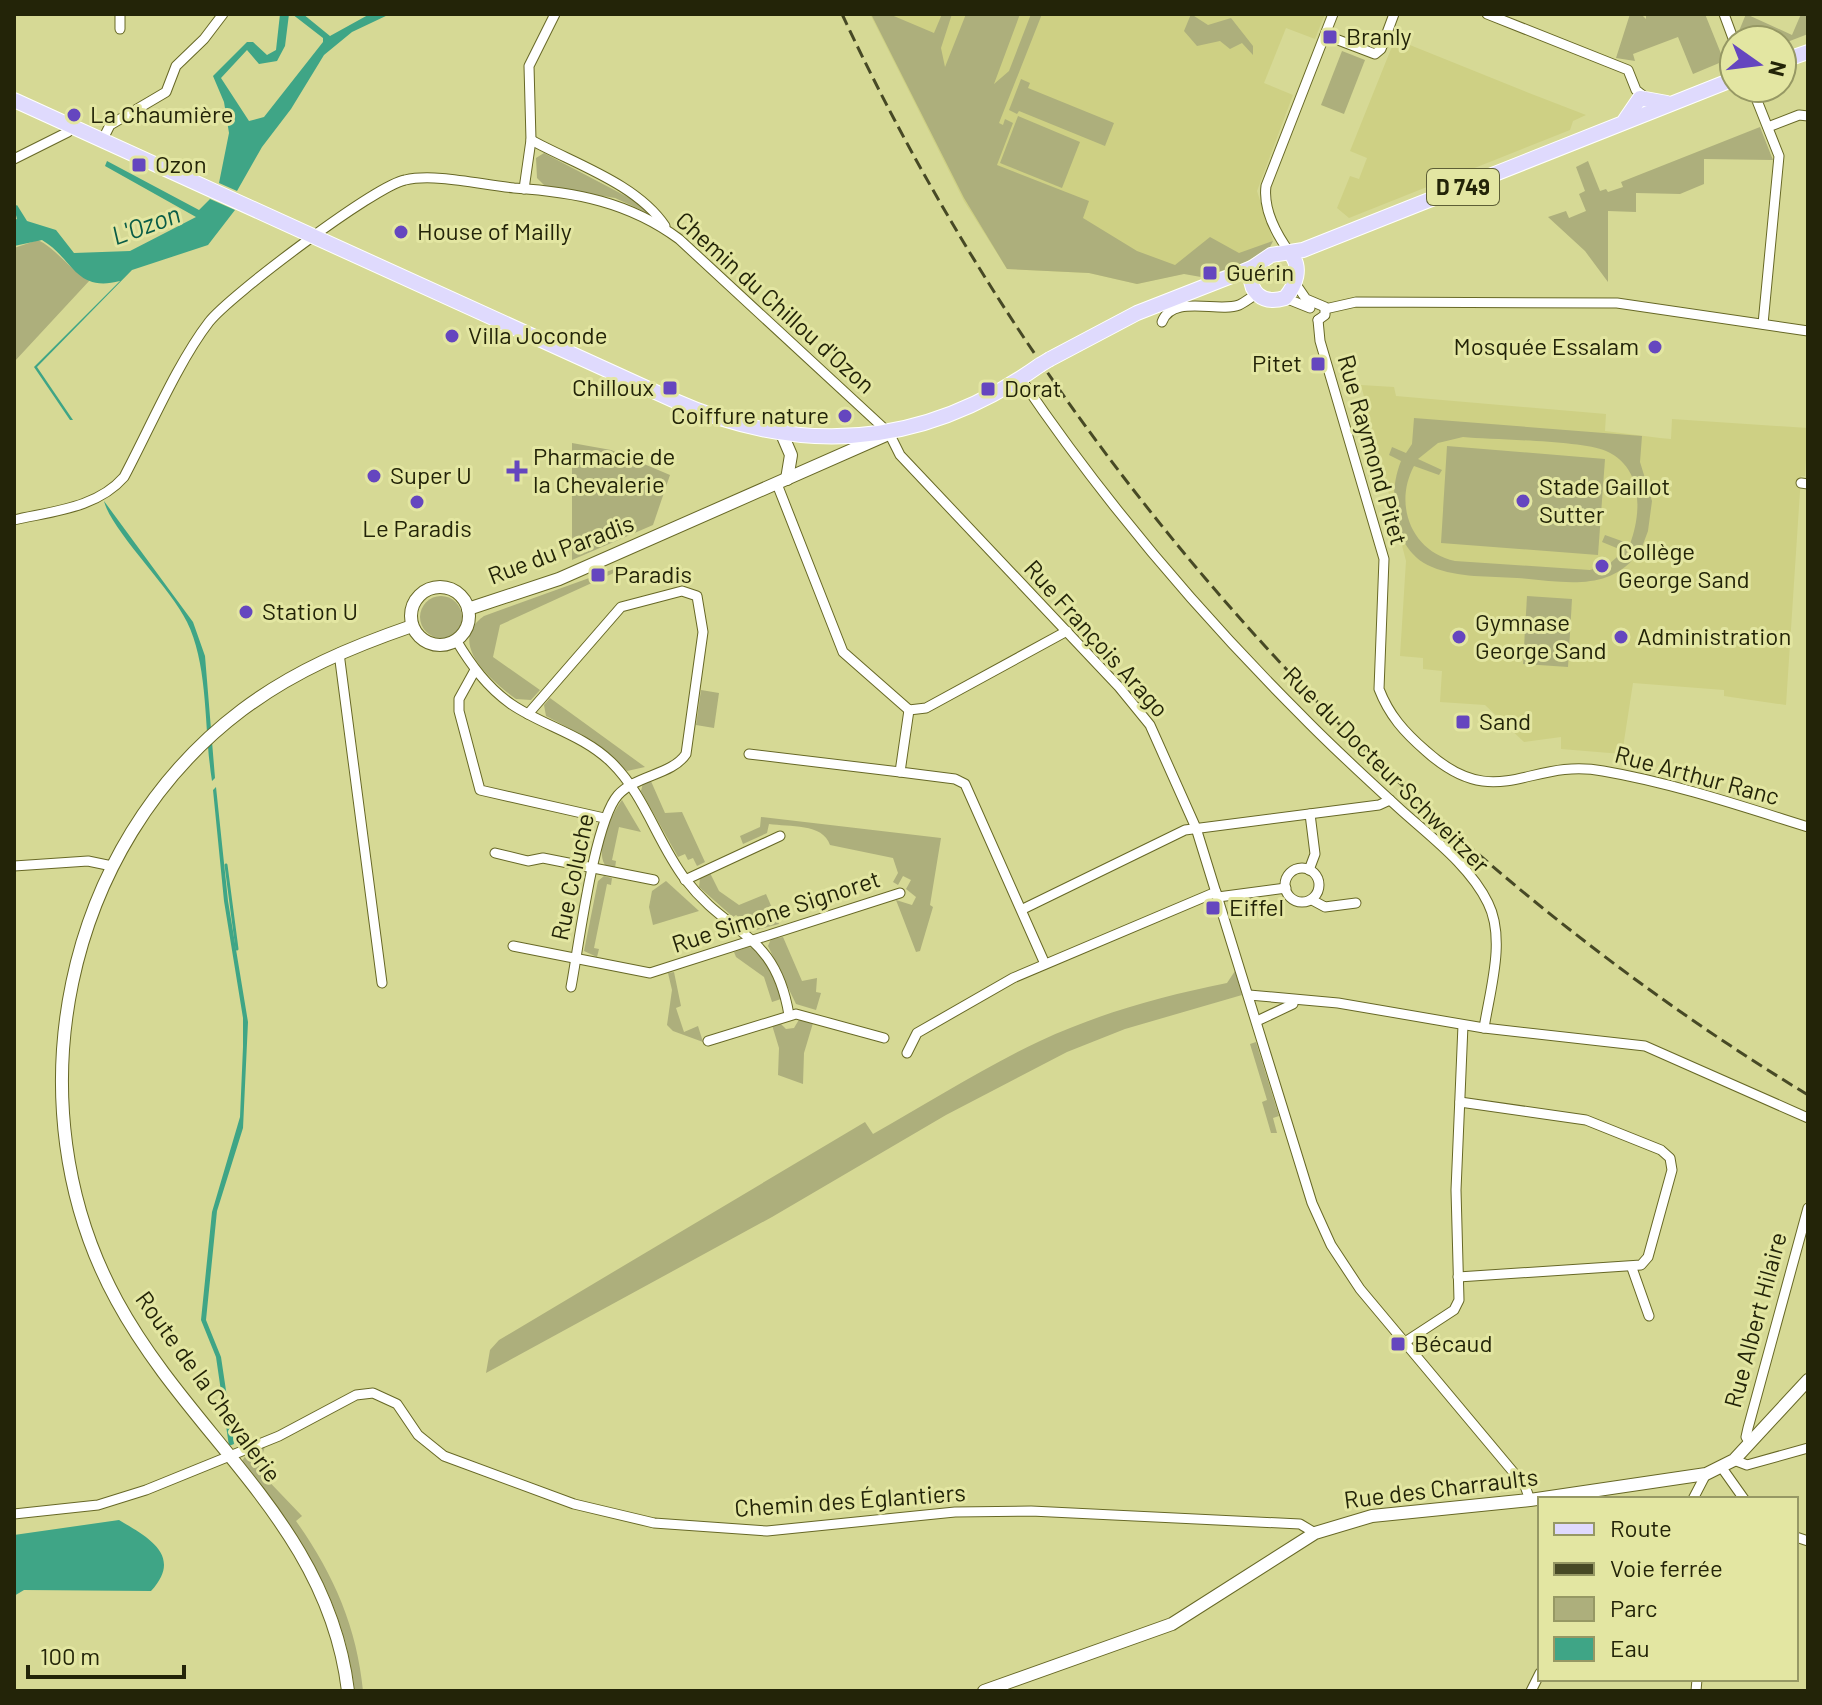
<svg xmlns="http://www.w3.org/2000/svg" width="1822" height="1705" font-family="Barlow,sans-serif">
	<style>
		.built { fill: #ced084 }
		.green { fill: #adaf7c; fill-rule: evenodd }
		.water { fill: #3fa586 }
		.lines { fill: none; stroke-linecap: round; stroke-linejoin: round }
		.stream { stroke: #3fa586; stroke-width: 3 }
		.street-casing { stroke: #676826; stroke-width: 11 }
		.secondary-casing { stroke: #676826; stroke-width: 14 }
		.primary-casing { stroke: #fff; stroke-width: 16 }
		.street { stroke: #fff; stroke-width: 9 }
		.secondary { stroke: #fff; stroke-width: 12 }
		.primary { stroke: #dfdafd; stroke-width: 14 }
		.rail { stroke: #474925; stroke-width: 3; stroke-dasharray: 12 6; stroke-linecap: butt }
		.primary-bridge-casing { stroke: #fff; stroke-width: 16; stroke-linecap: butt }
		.primary-bridge { stroke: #dfdafd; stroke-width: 14 }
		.poi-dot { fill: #6546bf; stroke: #e3e6a2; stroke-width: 3 }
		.labels { text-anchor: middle; stroke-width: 6; stroke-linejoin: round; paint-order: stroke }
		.shield { fill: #e3e6a2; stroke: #5d5e36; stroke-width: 2 }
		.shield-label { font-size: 22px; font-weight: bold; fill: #232408 }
		.poi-label { font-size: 24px; fill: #232408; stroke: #e3e6a2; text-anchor: start }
		.street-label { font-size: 24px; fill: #232408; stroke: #e3e6a2 }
		.water-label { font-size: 26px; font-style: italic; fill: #095c47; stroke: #e3e6a2 }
	</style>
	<rect width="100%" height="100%" fill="#d6d995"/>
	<!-- built -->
	<g class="built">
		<path d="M870 14H1325L1315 39 1286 28 1264 83 1293 95 1257 191 1273 241 1196 271 1137 284 1089 273 1007 269 964 201Z"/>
		<path d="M1395 39 1529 93 1586 115 1573 121 1570 130 1349 218 1337 208 1350 176 1359 179 1367 158 1350 151Z"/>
		<path d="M1361 385 1394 387 1396 396 1606 414 1605 431 1660 438 1671 439 1672 419 1808 428 1805 476H1801L1786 705 1724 696V690L1633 683 1622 754 1561 749V737L1524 742 1485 705 1440 702 1442 671 1423 669V658L1400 656 1406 561Z"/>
	</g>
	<!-- green -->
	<g class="green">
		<path d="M871 14H889L934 33 942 14H952L941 48 945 67 966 14H1020L994 84 1009 71 1031 14H1042L999 123 1003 125 1005 119 1013 123 997 165 1089 201 1083 218 1137 251 1175 265 1210 237 1239 253 1273 241 1269 249 1238 266 1201 277 1184 274 1137 284 1089 273 1007 269 964 198Z"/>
		<path d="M1191 14 1208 25 1231 18 1253 46V55L1242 43 1230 49 1220 41 1197 46 1184 31Z"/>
		<path d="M1630 14H1641L1646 19V14H1705L1724 61 1693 74 1678 37 1633 54 1635 61 1616 58Z"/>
		<path d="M1746 14 1792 35 1801 14H1808V34L1782 44V40H1742L1739 31Z"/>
		<path d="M1342 51 1365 60 1344 114 1321 105Z"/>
		<path d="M1021 79 1030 83 1028 88 1114 123 1105 146 1019 111 1017 114 1009 110Z"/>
		<path d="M1018 116 1080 142 1062 188 1000 163Z"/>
		<path d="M1760 127 1773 160 1704 159V184L1680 194 1636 193V212L1608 211V282L1585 251 1548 217 1566 211 1569 218 1586 211 1579 194 1585 191 1576 167 1588 161 1600 191 1606 189 1608 192 1623 187 1621 182Z"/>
		<path d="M544 153 639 203 654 216 615 198 546 187 537 178 536 158Z"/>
		<path d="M38 240C58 250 69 270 90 280L14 362V248Z"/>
		<path d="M1414 418 1642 436 1640 462 1652 501 1648 531 1642 547 1651 552 1647 560 1636 556C1606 593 1560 581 1517 578 1490 576 1458 578 1432 567 1392 551 1387 495 1401 461L1389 455 1392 447 1406 453 1412 444ZM1463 437C1495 440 1580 440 1606 451 1643 467 1642 512 1630 544L1605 535 1602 542 1624 551 1609 564 1590 570 1455 561C1412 552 1393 505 1414 466L1439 475 1442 470 1418 459 1438 443Z"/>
		<path d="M572 443 611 450 670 475 653 525 572 560Z"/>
		<path d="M1447 446 1605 459 1598 555 1441 543Z"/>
		<path d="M617 568 618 571 500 625 493 657 540 690 531 700 516 699C493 682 445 643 484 616Z"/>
		<circle cx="441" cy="617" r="21"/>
		<path d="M1527 596 1572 599 1568 667 1523 664Z"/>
		<path d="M701 690 719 693 714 728 696 725Z"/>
		<path d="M550 698 645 767 627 771 593 741 546 716 544 705Z"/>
		<path d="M650 779 665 813 682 812 705 862 697 866 693 858 688 860 685 854 678 857 641 791 643 783Z"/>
		<path d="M622 800 641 832 619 827 612 860 616 861 615 868 605 865C595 849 611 815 622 800Z"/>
		<path d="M761 817 941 838 930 905 933 907 920 951 916 952 896 900 912 905 916 897 906 889 911 880 903 876 898 885 893 882 898 873 893 858 830 845C823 823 789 827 769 824L767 833 743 844 740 836 760 827Z"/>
		<path d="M710 873 719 891 739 905 766 894 779 924 756 930 736 915 733 917 699 887 700 878Z"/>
		<path d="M604 876 612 878 611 885 607 884 594 948 599 949 597 957 584 951 598 881Z"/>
		<path d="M666 881 699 911 653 925 649 907 652 891Z"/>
		<path d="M783 937 802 981 817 978 816 992 821 993 816 1010 796 1004 768 946 771 939Z"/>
		<path d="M748 947 754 948 770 969 781 999 772 1002 764 977 736 957 734 952Z"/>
		<path d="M1235 971 1242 995 1125 1029 1067 1052 946 1115 772 1217 486 1373 490 1350 499 1340 865 1122 873 1134C928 1103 983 1068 1040 1041 1100 1013 1162 996 1227 983Z"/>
		<path d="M674 972 681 1006 676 1008 684 1032 698 1026 703 1042 673 1031 667 1025 672 990 668 973Z"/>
		<path d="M800 1018 813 1023 804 1053 803 1084 778 1075 779 1048 772 1025 780 1023 786 1029 794 1028Z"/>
		<path d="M1256 1042 1279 1116 1273 1118 1277 1133H1271L1262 1102 1267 1100 1250 1044Z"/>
		<path d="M265 1446 258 1470 302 1516 296 1521C333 1573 357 1627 363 1691H355C342 1593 300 1537 242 1461L246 1455Z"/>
	</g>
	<!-- water -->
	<g class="water">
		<path d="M280 14H289L285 46 277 61 259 64 247 50 221 78 249 121 264 117 323 42V38L292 14H303L330 36 368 15 390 14 352 32 324 55 291 109 262 147 237 191 219 183 229 133 224 102 213 76 247 42H253L267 55 276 50Z"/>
		<path d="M107 161 199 210 210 199 235 210 208 245 132 270 37 367 73 420H70L34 367 120 281C75 293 73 258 42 240L14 246V220L17 219 14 207 17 205 27 221 56 230 74 253 130 251 196 217 105 166Z"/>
		<path d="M104 501 193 622 205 656 215 778 212 781C204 732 209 666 187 622 170 587 111 530 104 501Z"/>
		<path d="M216 787 228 901 248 1022 243 1128 217 1211 206 1320 221 1357 234 1444 229 1446 216 1357 201 1320 212 1212 240 1117 243 1047V1018L224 901 213 790Z"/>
		<path d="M119 1520C147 1537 184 1555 151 1591L24 1590 14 1596V1535Z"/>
	</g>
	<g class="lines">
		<!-- stream -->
		<path class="stream" d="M226 865 237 949"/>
		<defs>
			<g id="street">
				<path d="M120 14V29"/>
				<path d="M1487 14 1628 70 1636 90 1645 97"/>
				<path d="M1724 14 1734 41"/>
				<path d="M1325 35 1375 54 1381 49 1394 14"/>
				<path d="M1752 88 1779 156 1763 324"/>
				<path d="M1768 127 1799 115 1808 116"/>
				<path d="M531 140C575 164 637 184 665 226"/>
				<path d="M102 141 110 125 166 92 176 66 204 39 223 14"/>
				<path d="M14 159 68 132 71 127"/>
				<path d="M524 189 531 140 529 66 555 14"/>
				<path d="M1290 253C1277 235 1263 209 1266 186L1333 14"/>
				<path d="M1295 283 1306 299 1325 307V315L1318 320"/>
				<path d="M1285 298 1310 308"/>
				<path d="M1325 309 1356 302 1617 303 1808 331"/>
				<path d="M1318 320 1320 341 1384 559 1379 689C1389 715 1404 732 1426 751 1497 815 1529 757 1603 771 1673 783 1741 806 1808 827"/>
				<path d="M1162 322C1172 294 1218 313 1239 305 1244 303 1250 298 1255 295"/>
				<path d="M1021 379C1103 500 1197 611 1300 714 1332 747 1367 779 1401 810 1431 837 1470 866 1488 903 1506 939 1490 990 1484 1028L1645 1046 1808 1118"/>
				<path d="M1801 483 1808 484"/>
				<path d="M777 484 843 652 909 710 926 708 1067 631"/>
				<path d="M14 520C53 511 97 508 124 477 149 430 178 362 209 322 229 296 375 186 405 180 435 173 482 185 514 188 575 192 629 202 679 239L889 433 900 455 1119 687 1150 725 1196 828 1312 1203 1331 1245 1360 1289 1525 1486 1530 1500"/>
				<path d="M456 640C471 665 487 687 511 704 543 726 582 734 611 762 645 795 657 842 685 879 729 937 775 931 789 1015"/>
				<path d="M339 653 382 983"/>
				<path d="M475 670 459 699V711L480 790 604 818"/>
				<path d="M909 710 900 772 955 779 965 784 1045 964"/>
				<path d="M528 714 621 607 682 591 697 596 703 632 686 754C672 775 636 775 618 795 594 822 579 945 571 987"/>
				<path d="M749 754 900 772"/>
				<path d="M495 853 528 861 543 858 654 880"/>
				<path d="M14 866 88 861 112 866"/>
				<circle cx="1302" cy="885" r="17"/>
				<path d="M1309 870 1315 854 1310 814"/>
				<path d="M685 880 780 836"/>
				<path d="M1218 897 1286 888"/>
				<path d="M1312 900 1325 907 1356 903"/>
				<path d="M1023 909 1185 830 1379 805 1390 800"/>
				<path d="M513 946 650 973 900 893"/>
				<path d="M1249 995 1338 1003 1484 1028"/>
				<path d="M1257 1021 1293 1004"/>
				<path d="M708 1041 796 1014 884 1038"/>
				<path d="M907 1053 917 1033 1013 978 1216 892"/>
				<path d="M1632 1268 1649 1316"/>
				<path d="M1458 1277 1641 1265 1648 1257 1672 1170 1670 1158 1661 1150 1586 1120 1460 1102"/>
				<path d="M1405 1342 1454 1310 1459 1300 1456 1190 1463 1025"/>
				<path d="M1750 1443 1746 1437 1748 1428 1808 1208"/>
				<path d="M1734 1460 1747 1465 1808 1448"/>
				<path d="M1722 1468 1744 1499"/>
				<path d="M1693 1499 1706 1474"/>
				<path d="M14 1514 98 1505 146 1490 279 1436 356 1395 373 1393 397 1404 418 1435 444 1456 574 1504 654 1523 767 1531 955 1512 1031 1511 1300 1524 1315 1533"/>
				<path d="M1796 1537 1808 1541"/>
				<path d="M1531 1691 1540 1673"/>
				<path d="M1696 1691 1697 1679"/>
			</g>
			<g id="secondary">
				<path d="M782 434 791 455 787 479"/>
				<circle cx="440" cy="616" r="29"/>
				<path d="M468 609 559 579 886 435"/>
				<path d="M348 1691C328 1524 192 1439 117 1301 10 1105 63 845 242 710 294 671 351 647 412 626"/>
				<path d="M984 1691 1172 1624 1315 1533 1372 1516 1530 1500 1706 1474 1734 1460 1808 1380"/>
			</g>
			<g id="primary">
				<path d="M1782 61 1808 52"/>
				<path d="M14 100 673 400C803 458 925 447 1040 365"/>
				<path d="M1625 120 1640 98 1667 103"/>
				<path d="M1291 254C1302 268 1296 285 1285 298 1262 305 1247 292 1252 268L1271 255 1303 250 1734 79"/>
				<path d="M1050 359 1137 313 1252 268"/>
			</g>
		</defs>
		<!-- street casing -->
		<use href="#street" class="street-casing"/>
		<!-- secondary casing -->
		<use href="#secondary" class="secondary-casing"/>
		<!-- primary casing -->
		<use href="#primary" class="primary-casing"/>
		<!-- street -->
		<use href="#street" class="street"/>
		<!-- secondary -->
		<use href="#secondary" class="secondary"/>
		<!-- primary -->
		<use href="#primary" class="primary"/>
		<!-- rail -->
		<path class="rail" d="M842 14C1048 456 1392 842 1808 1095"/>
		<defs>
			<path id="primary-bridge" d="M1040 365 1050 359"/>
		</defs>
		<!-- primary-bridge casing -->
		<use href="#primary-bridge" class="primary-bridge-casing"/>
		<!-- primary-bridge -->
		<use href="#primary-bridge" class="primary-bridge"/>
	</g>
	<!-- markers -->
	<g class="poi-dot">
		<rect x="1322" y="29" width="16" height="16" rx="4"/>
		<circle cx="74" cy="115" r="8"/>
		<rect x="131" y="157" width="16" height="16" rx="4"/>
		<circle cx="401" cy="232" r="8"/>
		<rect x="1202" y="265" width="16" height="16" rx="4"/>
		<circle cx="452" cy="336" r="8"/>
		<circle cx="1655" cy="347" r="8"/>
		<rect x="1310" y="356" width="16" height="16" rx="4"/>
		<rect x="662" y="380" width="16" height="16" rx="4"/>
		<rect x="980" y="381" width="16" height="16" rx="4"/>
		<circle cx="845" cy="416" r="8"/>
		<path d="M513 459h8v8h8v8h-8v8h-8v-8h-8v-8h8z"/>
		<circle cx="374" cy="476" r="8"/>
		<circle cx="1523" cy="501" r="8"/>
		<circle cx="417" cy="502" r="8"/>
		<circle cx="1602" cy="566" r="8"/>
		<rect x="590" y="567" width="16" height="16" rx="4"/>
		<circle cx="246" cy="612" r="8"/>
		<circle cx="1459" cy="637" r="8"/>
		<circle cx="1621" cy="637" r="8"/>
		<rect x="1455" y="714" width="16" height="16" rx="4"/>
		<rect x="1205" y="900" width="16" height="16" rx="4"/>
		<rect x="1390" y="1336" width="16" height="16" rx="4"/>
	</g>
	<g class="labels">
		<!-- shield labels -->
		<rect class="shield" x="1427" y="169" width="72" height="36" rx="6"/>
		<g class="shield-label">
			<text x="1463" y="195">D 749</text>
		</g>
		<!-- poi labels -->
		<g class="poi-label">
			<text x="1346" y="45">Branly</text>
			<text x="90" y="123">La Chaumière</text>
			<text x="155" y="173">Ozon</text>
			<text x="417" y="240">House of Mailly</text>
			<text x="1226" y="281">Guérin</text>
			<text x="468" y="344">Villa Joconde</text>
			<text x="1639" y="355" text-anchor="end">Mosquée Essalam</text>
			<text x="1302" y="372" text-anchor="end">Pitet</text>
			<text x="654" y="396" text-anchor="end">Chilloux</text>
			<text x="1004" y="397">Dorat</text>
			<text x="829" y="424" text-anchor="end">Coiffure nature</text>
			<text x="533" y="465">Pharmacie de<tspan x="533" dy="28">la Chevalerie</tspan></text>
			<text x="390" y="484">Super U</text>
			<text x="1539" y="495">Stade Gaillot<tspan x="1539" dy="28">Sutter</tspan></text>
			<text x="417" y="537" text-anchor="middle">Le Paradis</text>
			<text x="1618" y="560">Collège<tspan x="1618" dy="28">George Sand</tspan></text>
			<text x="614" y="583">Paradis</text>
			<text x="262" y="620">Station U</text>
			<text x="1475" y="631">Gymnase<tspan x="1475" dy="28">George Sand</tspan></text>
			<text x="1637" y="645">Administration</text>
			<text x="1479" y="730">Sand</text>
			<text x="1229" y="916">Eiffel</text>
			<text x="1414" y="1352">Bécaud</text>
		</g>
		<!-- street labels -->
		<g class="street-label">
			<text transform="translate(775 303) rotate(42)" y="8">Chemin du Chillou d'Ozon</text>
			<text transform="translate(1372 450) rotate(74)" y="8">Rue Raymond Pitet</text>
			<text transform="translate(561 550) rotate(-21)" y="8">Rue du Paradis</text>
			<text transform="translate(1096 639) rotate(48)" y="8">Rue François Arago</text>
			<text transform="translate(1386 770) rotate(45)" y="8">Rue du Docteur Schweitzer</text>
			<text transform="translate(1697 776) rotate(15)" y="8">Rue Arthur Ranc</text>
			<text transform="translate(573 877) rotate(-78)" y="8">Rue Coluche</text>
			<text transform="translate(776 912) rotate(-18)" y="8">Rue Simone Signoret</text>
			<text transform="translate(1756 1320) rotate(-75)" y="8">Rue Albert Hilaire</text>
			<text transform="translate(208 1387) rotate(54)" y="8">Route de la Chevalerie</text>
			<text transform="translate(1441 1489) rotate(-7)" y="8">Rue des Charraults</text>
			<text transform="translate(850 1501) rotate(-4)" y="8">Chemin des Églantiers</text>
		</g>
		<!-- water labels -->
		<g class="water-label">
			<text transform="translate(146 225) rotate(-20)" y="9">L'Ozon</text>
		</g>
	</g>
	<!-- border -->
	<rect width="1822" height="1705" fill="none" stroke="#232408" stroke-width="32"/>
	<!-- legend -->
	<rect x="1538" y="1497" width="260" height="184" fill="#e3e6a2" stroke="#969864" stroke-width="2"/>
	<rect x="1554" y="1523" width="40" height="12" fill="#dfdafd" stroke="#969864" stroke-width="2"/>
	<text x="1610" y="1537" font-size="24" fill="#232408">Route</text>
	<rect x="1554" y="1563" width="40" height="12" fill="#474925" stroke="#969864" stroke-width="2"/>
	<text x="1610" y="1577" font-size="24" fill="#232408">Voie ferrée</text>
	<rect x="1554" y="1597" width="40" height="24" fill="#adaf7c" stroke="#969864" stroke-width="2"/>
	<text x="1610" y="1617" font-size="24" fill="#232408">Parc</text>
	<rect x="1554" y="1637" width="40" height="24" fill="#3fa586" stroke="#969864" stroke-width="2"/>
	<text x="1610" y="1657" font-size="24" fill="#232408">Eau</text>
	<!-- north arrow -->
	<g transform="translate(1758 64) rotate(104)"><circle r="38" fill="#e3e6a2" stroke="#969864" stroke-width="2"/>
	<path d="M0-6L14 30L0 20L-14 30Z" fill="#6546bf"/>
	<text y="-12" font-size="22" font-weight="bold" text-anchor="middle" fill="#232408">N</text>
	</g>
	<!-- scale -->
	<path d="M28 1665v12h156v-12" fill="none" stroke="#232408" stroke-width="4"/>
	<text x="40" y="1665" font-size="24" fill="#232408" stroke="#e3e6a2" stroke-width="6" paint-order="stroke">100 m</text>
</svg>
